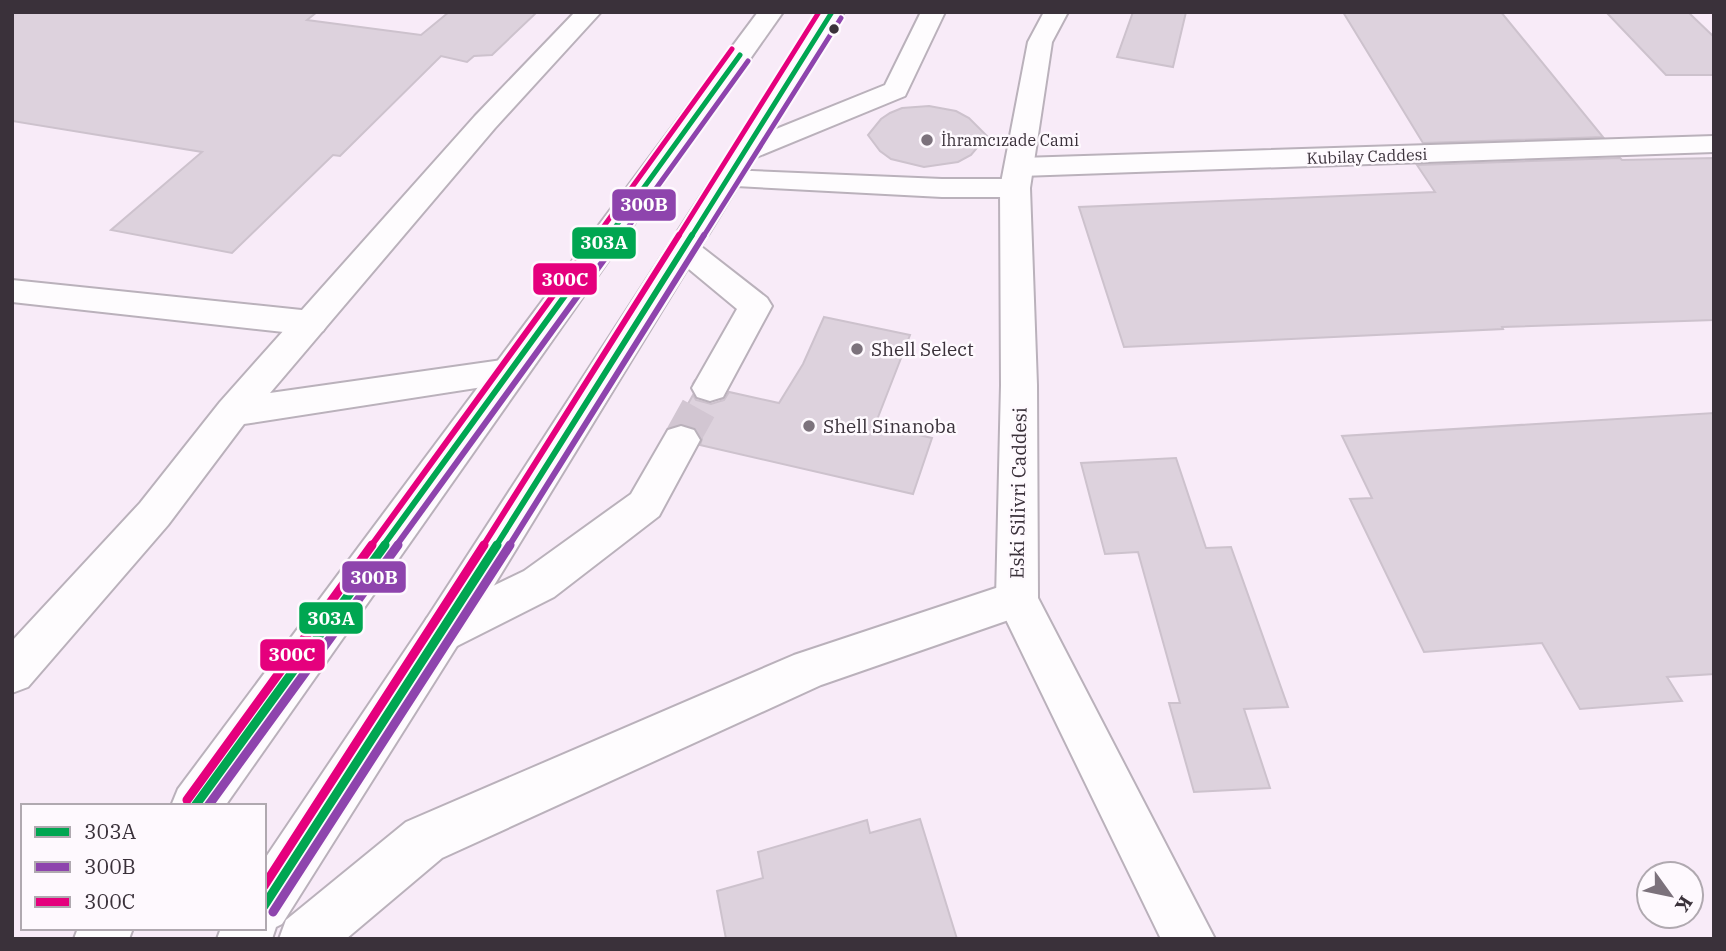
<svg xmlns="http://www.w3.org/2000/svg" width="1726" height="951" font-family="'IBM Plex Serif',serif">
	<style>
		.building { fill: #ddd2dd; stroke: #cdc2cd; stroke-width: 2 }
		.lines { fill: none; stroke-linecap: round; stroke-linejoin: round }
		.minor-tunnel { stroke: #d2c6d2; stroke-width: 36; stroke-dasharray: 36 18; stroke-linecap: butt }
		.minor-casing { stroke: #bab1bb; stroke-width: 4 }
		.major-casing { stroke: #bab1bb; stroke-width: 4 }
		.highway-casing { stroke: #bab1bb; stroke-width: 4 }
		.minor { fill: #fefcfe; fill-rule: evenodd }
		.major { fill: #fefcfe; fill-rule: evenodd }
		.highway { fill: #fefcfe; fill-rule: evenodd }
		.bus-1-far2-casing { stroke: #fef9fe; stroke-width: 9 }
		.bus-1-far1-casing { stroke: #fef9fe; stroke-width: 11 }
		.bus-1-casing { stroke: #fef9fe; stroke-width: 14 }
		.bus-2-far2-casing { stroke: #fef9fe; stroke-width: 9 }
		.bus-2-far1-casing { stroke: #fef9fe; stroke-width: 11 }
		.bus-2-casing { stroke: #fef9fe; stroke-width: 14 }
		.bus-3-far2-casing { stroke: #fef9fe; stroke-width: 9 }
		.bus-3-far1-casing { stroke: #fef9fe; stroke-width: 11 }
		.bus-3-casing { stroke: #fef9fe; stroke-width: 14 }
		.bus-1-far2 { stroke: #00a651; stroke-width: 5 }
		.bus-1-far1 { stroke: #00a651; stroke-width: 6 }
		.bus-1 { stroke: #00a651; stroke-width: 9 }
		.bus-2-far2 { stroke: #8e44ad; stroke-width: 5 }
		.bus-2-far1 { stroke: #8e44ad; stroke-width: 6 }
		.bus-2 { stroke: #8e44ad; stroke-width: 9 }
		.bus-3-far2 { stroke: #e5007d; stroke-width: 5 }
		.bus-3-far1 { stroke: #e5007d; stroke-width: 6 }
		.bus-3 { stroke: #e5007d; stroke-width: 9 }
		.bus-dot { fill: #3a313a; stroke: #fef9fe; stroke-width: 2.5 }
		.poi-dot { fill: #7c727c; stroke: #fef9fe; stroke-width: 2.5 }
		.labels { text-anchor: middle; stroke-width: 5; stroke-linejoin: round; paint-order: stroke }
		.far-poi-label { font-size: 16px; fill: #3a313a; stroke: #fef9fe; text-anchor: start }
		.far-street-label { font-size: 16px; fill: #3a313a; stroke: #fef9fe }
		.poi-label { font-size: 19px; fill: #3a313a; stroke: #fef9fe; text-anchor: start }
		.street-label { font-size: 19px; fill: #3a313a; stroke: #fef9fe }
		.line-badge { stroke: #fef9fe; stroke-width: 2.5 }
		.badge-label { font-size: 19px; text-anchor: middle; font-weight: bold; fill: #fff }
	</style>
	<rect width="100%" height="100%" fill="#f8ebf8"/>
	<!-- building -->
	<g class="building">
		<path d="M12 12H317L307 20 421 35 449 12H537L492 55 474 56 467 62 441 56 340 156 333 155 232 253 111 230 202 152 12 121Z"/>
		<path d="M1133 12H1186L1173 67 1117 57Z"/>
		<path d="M1343 12H1501L1603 137 1423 143Z"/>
		<path d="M1606 12H1688L1714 37V75H1666Z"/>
		<path d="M929 106 956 111 969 118 987 136 971 155 958 162 924 167 891 159 880 151 868 135 881 119 890 113 902 108Z"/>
		<path d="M1620 158 1622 160 1714 158V320L1502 327 1503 329 1124 347 1079 207 1435 192 1417 165Z"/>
		<path d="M824 317 910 335 875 425 932 438 913 494 700 445 702 439 696 429 682 423 676 425 693 395 696 400 711 404 724 400 729 392 779 403 803 364Z"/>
		<path d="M1714 413V674L1667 677 1682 701 1580 709 1542 643 1424 652 1350 499 1372 498 1342 436Z"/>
		<path d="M1176 458 1206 548 1231 547 1288 707 1244 709 1270 788 1194 792 1169 703H1180L1138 552 1105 554 1081 463Z"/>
		<path d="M920 819 957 939H726L717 891 763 878 758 852 867 820 870 833Z"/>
	</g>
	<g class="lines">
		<!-- minor-tunnel -->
		<path class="minor-tunnel" d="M681 440 710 388"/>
		<defs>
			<g id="minor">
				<path d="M921 12H945L905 96 754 158 744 161 734 158 730 152 734 146 885 85Z"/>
				<path d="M1714 136V152L1021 176 1011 173 1007 167 1011 161 1021 158Z"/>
				<path d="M727 170 942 179H1015L1025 182 1030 188 1025 194 1015 197H942L717 185 712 179 717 173Z"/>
				<path d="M683 238 694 241 767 298 772 306 723 397 710 401 697 397 692 388 737 309 672 255 667 248 672 241Z"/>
				<path d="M12 280 311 311 323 315 328 323 323 331 311 335 12 302Z"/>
				<path d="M681 426 694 430 700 440 659 516 554 597 457 646 442 651 427 646 420 632 427 618 524 571 631 494 668 430Z"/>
				<path d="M1017 581 1032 586 1038 599 1032 612 821 685 442 858 346 939H279L286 920 406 822 794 655Z"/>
			</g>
			<g id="major">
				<path d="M575 12H601L495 128 270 393 509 359 521 363 527 372 521 381 244 424 168 525 28 687 12 693V641L140 503 220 402 475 116Z"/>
				<path d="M1044 12H1068L1052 42 1030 188 1037 385 1038 598 1215 939H1161L996 599 1001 385 1000 188 1028 42Z"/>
			</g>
			<g id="highway">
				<path d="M758 12H783L225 806H171L178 789Z"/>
				<path d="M820 12H844L457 646 282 924 276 927 272 939H217L221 928H264V860L427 618Z"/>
				<path d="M78 928H133L129 939H74Z"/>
			</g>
		</defs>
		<!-- minor casing -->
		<use href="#minor" class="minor-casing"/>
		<!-- major casing -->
		<use href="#major" class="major-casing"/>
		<!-- highway casing -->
		<use href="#highway" class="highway-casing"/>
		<!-- minor -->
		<use href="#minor" class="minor"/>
		<!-- major -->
		<use href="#major" class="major"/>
		<!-- highway -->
		<use href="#highway" class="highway"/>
		<defs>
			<g id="bus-1-far2">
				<path d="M608 237 740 55"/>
				<path d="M691 237 832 12"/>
			</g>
			<g id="bus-1-far1">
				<path d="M383 546 609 235"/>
				<path d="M496 546 692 235"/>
			</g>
			<g id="bus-1">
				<path d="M195 806 385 545"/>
				<path d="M264 906 497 545"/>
			</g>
			<g id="bus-2-far2">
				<path d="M621 237 748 61"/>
				<path d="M703 237 841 18"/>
			</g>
			<g id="bus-2-far1">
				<path d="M396 546 622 235"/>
				<path d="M509 546 704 235"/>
			</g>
			<g id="bus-2">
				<path d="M208 806 398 545"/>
				<path d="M273 912 510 545"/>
			</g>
			<g id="bus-3-far2">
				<path d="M596 237 732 49"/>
				<path d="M678 237 819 12"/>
			</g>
			<g id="bus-3-far1">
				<path d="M371 546 597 235"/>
				<path d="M483 546 679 235"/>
			</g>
			<g id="bus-3">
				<path d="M187 800 372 545"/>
				<path d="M264 886 484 545"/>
			</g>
		</defs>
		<!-- bus-1-far2 casing -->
		<use href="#bus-1-far2" class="bus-1-far2-casing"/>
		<!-- bus-1-far1 casing -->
		<use href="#bus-1-far1" class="bus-1-far1-casing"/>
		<!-- bus-1 casing -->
		<use href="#bus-1" class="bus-1-casing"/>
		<!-- bus-2-far2 casing -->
		<use href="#bus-2-far2" class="bus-2-far2-casing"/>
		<!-- bus-2-far1 casing -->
		<use href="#bus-2-far1" class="bus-2-far1-casing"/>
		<!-- bus-2 casing -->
		<use href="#bus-2" class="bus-2-casing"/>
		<!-- bus-3-far2 casing -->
		<use href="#bus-3-far2" class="bus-3-far2-casing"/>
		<!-- bus-3-far1 casing -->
		<use href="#bus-3-far1" class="bus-3-far1-casing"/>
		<!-- bus-3 casing -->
		<use href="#bus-3" class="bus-3-casing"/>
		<!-- bus-1-far2 -->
		<use href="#bus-1-far2" class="bus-1-far2"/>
		<!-- bus-1-far1 -->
		<use href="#bus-1-far1" class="bus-1-far1"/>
		<!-- bus-1 -->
		<use href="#bus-1" class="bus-1"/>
		<!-- bus-2-far2 -->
		<use href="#bus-2-far2" class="bus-2-far2"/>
		<!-- bus-2-far1 -->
		<use href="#bus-2-far1" class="bus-2-far1"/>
		<!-- bus-2 -->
		<use href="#bus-2" class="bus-2"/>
		<!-- bus-3-far2 -->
		<use href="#bus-3-far2" class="bus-3-far2"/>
		<!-- bus-3-far1 -->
		<use href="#bus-3-far1" class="bus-3-far1"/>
		<!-- bus-3 -->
		<use href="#bus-3" class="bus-3"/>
	</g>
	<!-- markers -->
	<circle class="bus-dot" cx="834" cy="29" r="6"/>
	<g class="poi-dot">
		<circle cx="927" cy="140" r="7"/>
		<circle cx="857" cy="349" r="7"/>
		<circle cx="809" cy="426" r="7"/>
	</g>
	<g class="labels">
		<!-- far-poi labels -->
		<g class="far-poi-label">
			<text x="941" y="146">İhramcızade Cami</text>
		</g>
		<!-- far-street labels -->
		<g class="far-street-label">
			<text transform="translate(1367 156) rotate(-2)" y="6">Kubilay Caddesi</text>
		</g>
		<!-- poi labels -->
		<g class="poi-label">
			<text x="871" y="356">Shell Select</text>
			<text x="823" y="433">Shell Sinanoba</text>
		</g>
		<!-- street labels -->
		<g class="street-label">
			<text transform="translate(1018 493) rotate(-89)" y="7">Eski Silivri Caddesi</text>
		</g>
	</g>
	<g class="line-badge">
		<rect x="611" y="188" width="66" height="34" rx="7" fill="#8e44ad"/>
		<rect x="571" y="226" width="66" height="34" rx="7" fill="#00a651"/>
		<rect x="532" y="262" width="66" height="34" rx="7" fill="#e5007d"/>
		<rect x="341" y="560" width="66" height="34" rx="7" fill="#8e44ad"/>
		<rect x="298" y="601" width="66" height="34" rx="7" fill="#00a651"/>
		<rect x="259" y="638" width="67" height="34" rx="7" fill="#e5007d"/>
	</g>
	<g class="badge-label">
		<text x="644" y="211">300B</text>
		<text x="604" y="249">303A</text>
		<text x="565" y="286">300C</text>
		<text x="374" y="584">300B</text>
		<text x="331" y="625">303A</text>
		<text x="292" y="661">300C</text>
	</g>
	<!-- border -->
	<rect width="1726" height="951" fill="none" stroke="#3a313a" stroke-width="28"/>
	<!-- legend -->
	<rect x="21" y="804" width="245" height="126" fill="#fef9fe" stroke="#b0a9b0" stroke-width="2"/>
	<rect x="35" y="827" width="35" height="10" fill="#00a651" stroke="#b0a9b0" stroke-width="2"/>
	<text x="84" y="839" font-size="21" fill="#3a313a">303A</text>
	<rect x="35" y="862" width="35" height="10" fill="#8e44ad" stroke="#b0a9b0" stroke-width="2"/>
	<text x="84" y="874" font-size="21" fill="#3a313a">300B</text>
	<rect x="35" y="897" width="35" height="10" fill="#e5007d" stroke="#b0a9b0" stroke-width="2"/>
	<text x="84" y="909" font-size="21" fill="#3a313a">300C</text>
	<!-- north arrow -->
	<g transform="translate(1670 895) rotate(123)"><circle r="33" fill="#fef9fe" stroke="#b0a9b0" stroke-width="2"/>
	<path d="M0-5L12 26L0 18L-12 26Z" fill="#7c727c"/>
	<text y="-10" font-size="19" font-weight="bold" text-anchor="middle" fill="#3a313a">K</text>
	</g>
</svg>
